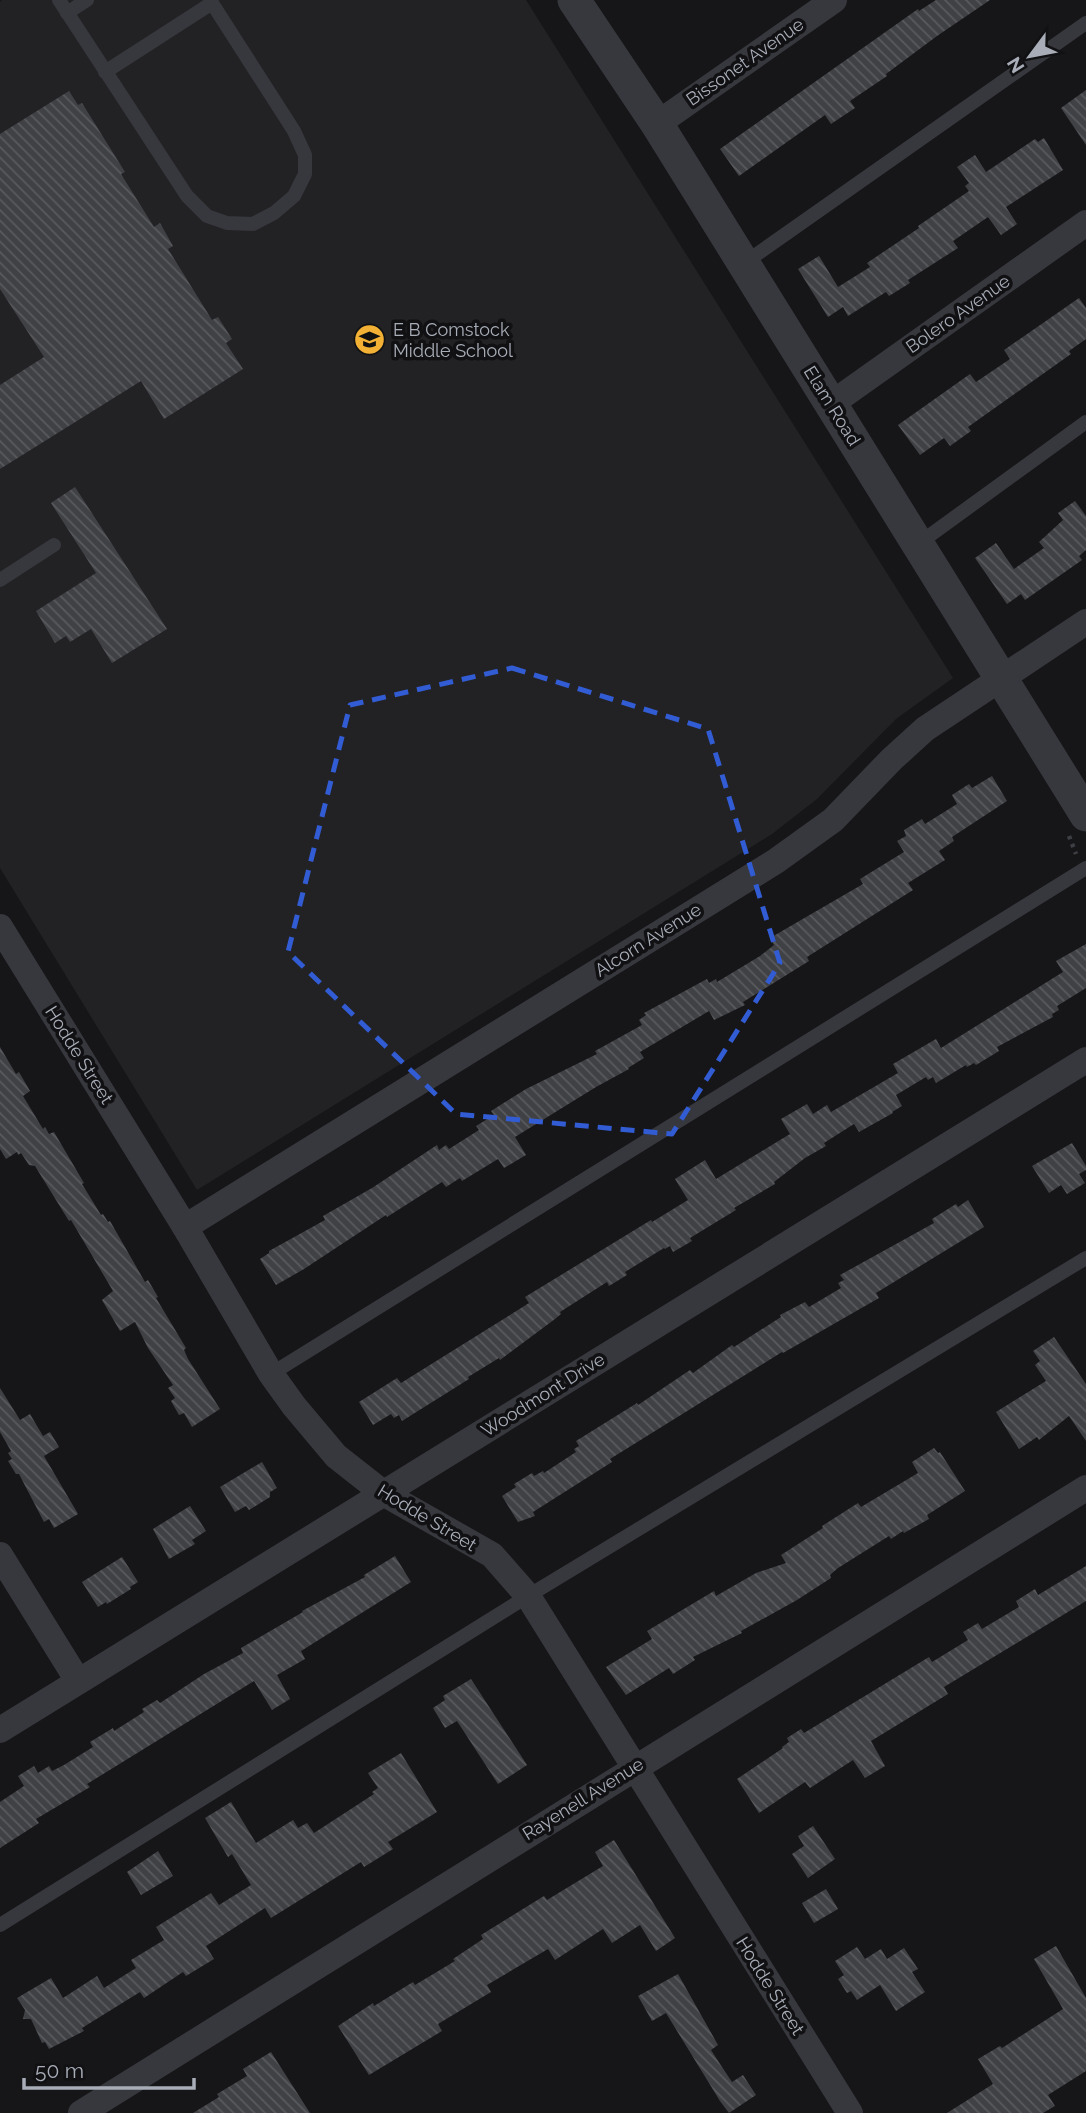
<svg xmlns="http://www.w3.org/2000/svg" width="1086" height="2113" font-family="Raleway,sans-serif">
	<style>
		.built { fill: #222225 }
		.building { fill: url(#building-back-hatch) }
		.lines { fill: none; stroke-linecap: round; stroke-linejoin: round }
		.path { stroke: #3d3f44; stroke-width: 4.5; stroke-dasharray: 3.5 5; stroke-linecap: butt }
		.service { stroke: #37383d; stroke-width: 14 }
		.minor { stroke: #37383d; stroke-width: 26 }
		.tertiary { stroke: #37383d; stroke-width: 33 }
		.marked { fill: none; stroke: #325cd3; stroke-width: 5; stroke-dasharray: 14 9; stroke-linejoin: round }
		.labels { text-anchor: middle; stroke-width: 7; stroke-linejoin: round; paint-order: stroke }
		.street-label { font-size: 18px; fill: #a8adb8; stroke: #111113 }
		.poi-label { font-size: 18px; fill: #a8adb8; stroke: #111113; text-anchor: start }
	</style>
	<defs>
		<pattern id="building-back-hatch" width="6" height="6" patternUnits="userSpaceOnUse" patternTransform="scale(1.75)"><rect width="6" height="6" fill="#404145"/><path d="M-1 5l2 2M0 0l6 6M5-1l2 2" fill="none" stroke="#595a5e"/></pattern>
	</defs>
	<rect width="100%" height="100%" fill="#161618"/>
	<!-- built -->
	<path class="built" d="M2 0H526L953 678 896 719 817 799 772 834 197 1190 0 868V2Z"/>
	<!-- building -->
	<g class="building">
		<path d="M936 0H990L937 36 886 74 887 76 850 101 855 108 831 124 825 115 739 176 720 149 918 9 919 11Z"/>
		<path d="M1086 90V145L1061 108Z"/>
		<path d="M69 91 78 105 82 103 125 172 121 174 154 227 160 223 173 246 168 249 212 320 218 317 232 339 226 343 243 369 164 419 141 381 0 469V385L44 357 0 289V134Z"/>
		<path d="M1044 138 1063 170 1006 207 1017 224 1001 235 988 217 953 241 958 248 908 280 910 283 889 296 886 292 848 316 843 307 828 317 798 269 819 256 838 287 870 267 867 263 919 228 918 226 969 191 965 186 969 183 957 167 975 155 986 172 1035 139 1038 142Z"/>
		<path d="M1079 298 1086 308V339L1069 351 1071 354 968 427 971 431 950 446 944 438 920 455 898 425 970 374 976 382 1010 359 1004 350Z"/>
		<path d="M75 487 167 629 112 663 91 629 70 642 66 636 55 643 36 611 96 573 51 503Z"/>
		<path d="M1075 501 1086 516V550L1079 556 1082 560 1025 600 1021 594 1007 604 975 558 996 543 1014 569 1044 548 1039 542 1063 520 1058 513Z"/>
		<path d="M992 776 1007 801 952 837 954 841 939 851 945 860 908 883 913 890 807 957 809 961 743 1002 745 1005 714 1020 709 1011 640 1052 644 1058 628 1068 629 1069 596 1087 515 1137 526 1155 504 1168 498 1159 462 1181 460 1178 446 1187 442 1182 387 1217 386 1215 304 1269 276 1285 260 1259 269 1253V1251L325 1220 323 1216 372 1188 437 1145 439 1150 446 1145 449 1149 479 1130 476 1126 494 1115 491 1111 526 1089 597 1054 595 1051 642 1025 639 1020 646 1015 644 1013 707 979 709 983 716 979 717 982 760 956 774 945 770 938 863 884 860 879 904 852 897 841 906 836 904 830 922 819 925 824 957 804 952 795 969 784 972 788Z"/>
		<path d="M1086 944V988L1057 1006 1059 1010 1052 1014 1053 1017 997 1047 999 1051 976 1065 974 1063 967 1067 966 1065 936 1083 933 1077 928 1080 926 1077 896 1095 902 1106 892 1112 893 1113 859 1132 854 1124 824 1143 826 1146 805 1158 774 1182 775 1184 734 1208 736 1210 690 1238 692 1241 673 1252 670 1246 665 1249 664 1248 625 1272 627 1275 609 1286 607 1282 560 1312 561 1314 555 1319 500 1360 499 1358 468 1377 469 1379 402 1421 399 1415 394 1418 391 1414 373 1425 359 1402 397 1378 401 1383 529 1303 525 1297 651 1220 652 1222 688 1200 675 1179 705 1160 716 1179 790 1134 781 1119 807 1104 813 1114 827 1105 831 1112 898 1073 893 1064 936 1039 941 1048 1063 972 1056 961Z"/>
		<path d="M0 1047 16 1074 19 1072 30 1091 23 1096 43 1129 45 1127 49 1134 54 1132 84 1183 82 1184 101 1215 103 1214 108 1222 110 1221 145 1282 148 1280 158 1297 156 1298 186 1348 184 1350 188 1359 220 1409 192 1427 184 1413 179 1415 171 1401 175 1398 168 1388 173 1385 148 1348 135 1322 120 1331 102 1300 113 1291 71 1220 69 1221 35 1166 29 1165 21 1153 18 1155 17 1152 6 1159 0 1149Z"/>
		<path d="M1072 1143 1086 1166V1170L1079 1174 1085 1183 1067 1194 1061 1185 1049 1193 1032 1166Z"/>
		<path d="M968 1200 984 1227 876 1293 879 1298 783 1353 782 1352 610 1459 612 1462 533 1512 535 1516 518 1522 502 1496 516 1487 514 1484 532 1473 534 1476 543 1471 544 1473 576 1452 574 1449 579 1446 576 1441 637 1403 638 1405 690 1370 693 1373 732 1345 734 1347 781 1317 780 1315 805 1302 809 1307 841 1288 838 1283 844 1280 840 1275 934 1223 932 1219 956 1204 958 1207Z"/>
		<path d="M1054 1337 1086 1384V1441L1069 1416 1039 1440 1037 1437 1019 1449 996 1412 1046 1381 1035 1365 1040 1361 1033 1351Z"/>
		<path d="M0 1388 20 1420 30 1414 43 1436 50 1432 59 1447 44 1456 78 1514 54 1528 49 1519 44 1522 19 1474H16L8 1461 12 1459 8 1453 11 1451 0 1432Z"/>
		<path d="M934 1448 938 1453 940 1452 965 1491 927 1515 929 1519 904 1533 903 1531 891 1539 889 1536 838 1568 830 1575 831 1578 797 1600 741 1631 742 1633 693 1657 695 1660 673 1674 669 1668 626 1695 606 1667 652 1639 647 1631 714 1591 716 1596 756 1573 786 1563 781 1555 823 1528 822 1526 858 1503 861 1507 918 1473 912 1462Z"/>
		<path d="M262 1462 277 1488 270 1492V1497L249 1510 246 1506 235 1512 220 1487Z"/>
		<path d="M190 1506 206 1531 192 1540 195 1544 169 1559 153 1529Z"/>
		<path d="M395 1556 411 1582 301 1651 305 1659 277 1675 290 1699 272 1710 254 1681 87 1784 90 1787 36 1819 39 1823 0 1848V1802L24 1786 18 1776 34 1766 38 1773 49 1766 52 1771 64 1765 93 1747 90 1742 113 1728 114 1731 144 1712 142 1709 157 1700 160 1703 204 1674 243 1653 241 1648 303 1612 302 1611 365 1577 364 1575Z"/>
		<path d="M122 1557 138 1582 130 1587 131 1589 107 1604 106 1602 98 1607 82 1582Z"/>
		<path d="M1086 1566V1601L944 1687 948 1694 871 1741 885 1766 865 1778 853 1760 810 1788 805 1782 759 1813 737 1779 783 1748 782 1747 789 1742 787 1738 801 1729 804 1733 929 1657 932 1662 968 1640 963 1632 978 1623 982 1629 1019 1607 1016 1601 1035 1589 1038 1595Z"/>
		<path d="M471 1679 527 1765 498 1784 457 1721 445 1728 433 1708 445 1700 443 1696Z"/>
		<path d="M401 1753 437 1812 388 1842 393 1849 364 1867 361 1862 271 1918 265 1908 206 1946 214 1959 186 1976 183 1972 144 1998 140 1992 82 2028 84 2031 49 2049 45 2042 42 2043 31 2019H23L25 2010 17 1998 51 1978 63 1998 97 1976 104 1988 136 1968 131 1960 164 1940 156 1927 211 1893 219 1905 251 1885 232 1854 228 1857 205 1818 231 1802 256 1843 293 1820 298 1828 307 1823 314 1833 374 1794 372 1792 378 1788 368 1773Z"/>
		<path d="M813 1826 835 1859 808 1878 792 1854 804 1846 798 1836Z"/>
		<path d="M614 1840 675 1938 656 1951 640 1925 612 1943 603 1929 555 1960 548 1949 487 1985 491 1992 438 2024 442 2031 369 2075 338 2026 373 2003 374 2006 413 1982 415 1985 455 1961 453 1959 483 1939 481 1935 544 1896 547 1900 603 1866 595 1852Z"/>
		<path d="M158 1851 173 1876 141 1895 127 1872Z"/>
		<path d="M826 1889 838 1909 814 1923 802 1903Z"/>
		<path d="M1056 1946 1086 1998V2071L1048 2095 1055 2106 1043 2113H947L993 2084 978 2059 1000 2046 1002 2048 1063 2009 1034 1959Z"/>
		<path d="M857 1947 865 1959 881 1949 887 1959 904 1948 918 1969 912 1972 925 1992 896 2011 880 1985 857 2000 851 1991 847 1993 838 1979 844 1975 835 1961Z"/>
		<path d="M678 1974 718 2045 711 2050 722 2067 732 2082 743 2075 756 2095 729 2113 720 2101 666 2013 652 2021 638 1996Z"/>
		<path d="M271 2052 310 2113H193L219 2097 217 2094 247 2076 243 2069Z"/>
	</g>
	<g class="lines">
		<!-- path -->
		<path class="path" d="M1069 836 1076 854"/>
		<!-- service -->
		<g class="service">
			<path d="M59 0 187 196 207 216 227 223 253 224 274 213 294 196 305 174V155L294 131 210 0"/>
			<path d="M67 13 87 0"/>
			<path d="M105 72 212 3"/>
			<path d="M743 264 1086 23"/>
			<path d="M918 544 1086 422"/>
			<path d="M0 580 54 545"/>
			<path d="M271 1374 1086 868"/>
			<path d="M0 1925 528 1596 1086 1258"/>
		</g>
		<!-- minor -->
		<g class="minor">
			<path d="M657 124 834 0"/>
			<path d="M831 404 1086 223"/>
			<path d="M0 927 185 1227 271 1374 294 1406 336 1456 383 1493 492 1555 528 1596 850 2113"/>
			<path d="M185 1227 776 861 833 820 892 759 925 729 1086 622"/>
			<path d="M0 1555 78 1681"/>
			<path d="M0 1730 1086 1060"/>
			<path d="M81 2113 1086 1488"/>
		</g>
		<!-- tertiary -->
		<path class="tertiary" d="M574 0 657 124 1086 815"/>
	</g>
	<!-- marked area -->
	<path class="marked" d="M512 668 708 729 780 963 672 1134 456 1114 288 952 350 705Z"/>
	<!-- icons -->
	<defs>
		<symbol id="school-disc" viewBox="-11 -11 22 22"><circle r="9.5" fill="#f2b134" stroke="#111113"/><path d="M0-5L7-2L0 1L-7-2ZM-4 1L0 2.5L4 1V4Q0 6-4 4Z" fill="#111"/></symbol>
	</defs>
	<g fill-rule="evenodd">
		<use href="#school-disc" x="352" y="322" width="35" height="35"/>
	</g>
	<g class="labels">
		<!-- street labels -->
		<g class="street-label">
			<text transform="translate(745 62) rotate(-35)" y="6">Bissonet Avenue</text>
			<text transform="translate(958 314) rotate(-35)" y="6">Bolero Avenue</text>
			<text transform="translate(832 406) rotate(58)" y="6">Elam Road</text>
			<text transform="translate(648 940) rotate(-32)" y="6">Alcorn Avenue</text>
			<text transform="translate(79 1055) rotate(58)" y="6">Hodde Street</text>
			<text transform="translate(543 1395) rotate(-32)" y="6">Woodmont Drive</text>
			<text transform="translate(427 1518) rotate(31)" y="6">Hodde Street</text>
			<text transform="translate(583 1799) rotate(-32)" y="6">Rayenell Avenue</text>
			<text transform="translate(770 1986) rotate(58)" y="6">Hodde Street</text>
		</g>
		<!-- poi labels -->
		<g class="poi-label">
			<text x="393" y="336">E B Comstock<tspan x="393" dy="21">Middle School</tspan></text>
		</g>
	</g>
	<!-- north arrow -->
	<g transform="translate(1030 56) rotate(238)" stroke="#111113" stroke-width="5" paint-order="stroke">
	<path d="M0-5L12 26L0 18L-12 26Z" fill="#a8adb8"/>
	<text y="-10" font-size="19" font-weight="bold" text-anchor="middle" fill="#a8adb8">N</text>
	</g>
	<!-- scale -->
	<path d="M24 2078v10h170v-10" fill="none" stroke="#a8adb8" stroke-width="3.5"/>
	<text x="35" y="2078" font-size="21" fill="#a8adb8" stroke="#111113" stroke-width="5" paint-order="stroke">50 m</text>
</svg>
